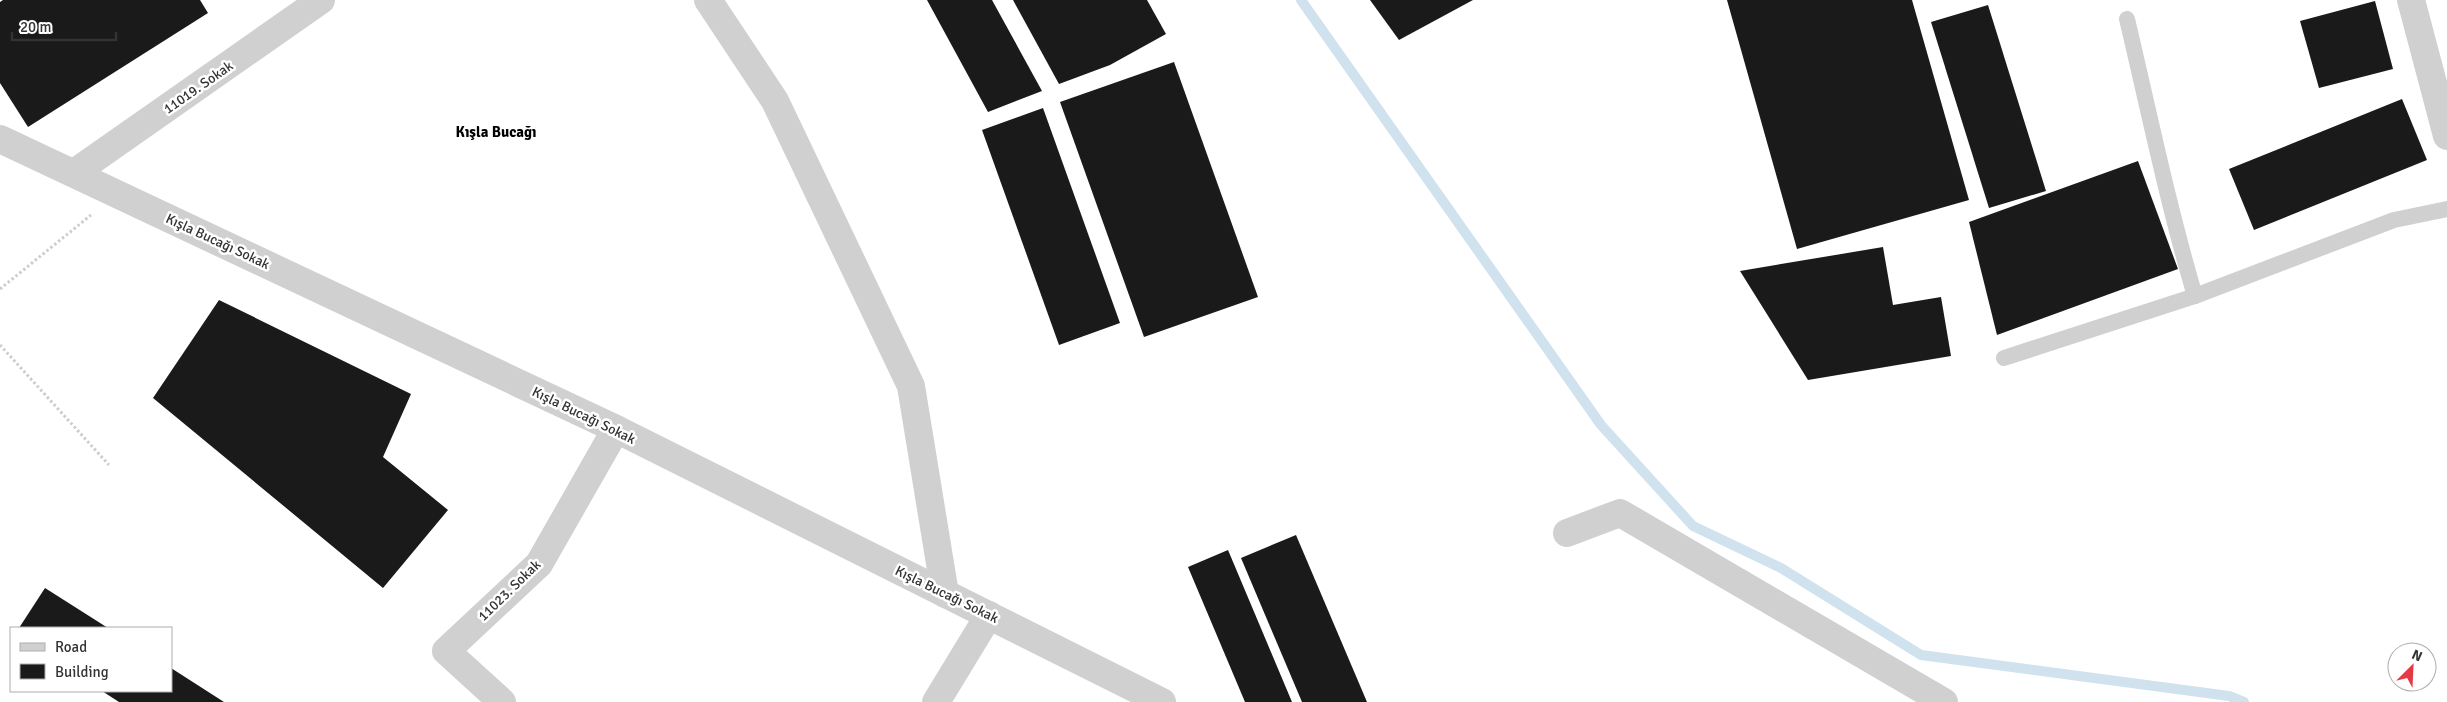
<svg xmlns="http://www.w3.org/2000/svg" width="2447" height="702" font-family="Signika,sans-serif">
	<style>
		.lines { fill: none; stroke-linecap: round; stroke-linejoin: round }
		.stream { stroke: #cfe2ee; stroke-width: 10 }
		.building { fill: #1a1a1a }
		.path { stroke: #cdcdcd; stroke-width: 3; stroke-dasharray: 2.5 2.5; stroke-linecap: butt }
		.service { stroke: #d0d0d0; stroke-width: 16 }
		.minor { stroke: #d0d0d0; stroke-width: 28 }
		.tertiary { stroke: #d0d0d0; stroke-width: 28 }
		.labels { text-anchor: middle; stroke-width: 5; stroke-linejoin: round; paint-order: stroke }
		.street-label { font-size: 14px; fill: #333; stroke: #fff }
		.neighbourhood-label { font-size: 15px; font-weight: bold; fill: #000; stroke: #fff }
	</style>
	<rect width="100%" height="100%" fill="#fff"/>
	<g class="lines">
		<!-- stream -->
		<path class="stream" d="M1301 0 1601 425 1693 526 1781 568 1921 655 2229 696 2244 702"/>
	</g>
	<!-- building -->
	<g class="building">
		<path d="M3 0H200L208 13 28 127 0 83V2Z"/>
		<path d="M927 0H992L1042 91 988 112Z"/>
		<path d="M1013 0H1147L1166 34 1110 65 1059 84Z"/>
		<path d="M1370 0H1473L1399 40Z"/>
		<path d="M1727 0H1912L1969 200 1797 249Z"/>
		<path d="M2375 1 2393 69 2319 88 2300 21Z"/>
		<path d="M1988 5 2046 191 1989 208 1931 22Z"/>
		<path d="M1174 62 1258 297 1144 337 1060 102Z"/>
		<path d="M2402 99 2427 160 2254 230 2229 169Z"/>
		<path d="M1043 108 1120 323 1059 345 982 130Z"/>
		<path d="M2138 161 2178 269 1997 335 1969 222Z"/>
		<path d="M1883 247 1893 305 1941 297 1951 356 1808 380 1740 271Z"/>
		<path d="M219 300 411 394 383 457 448 510 383 588 153 398Z"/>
		<path d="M1296 535 1367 702H1302L1241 558Z"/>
		<path d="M1228 550 1292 702H1245L1188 567Z"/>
		<path d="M45 588 108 628H19Z"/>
		<path d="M171 668 224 702H119L102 691H171Z"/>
	</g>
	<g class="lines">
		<!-- path -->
		<g class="path">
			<path d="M0 289 91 215"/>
			<path d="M0 345 109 465"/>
		</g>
		<!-- service -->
		<g class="service">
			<path d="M2127 19C2149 112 2168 205 2195 296"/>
			<path d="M2004 358 2195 296 2394 220 2447 209"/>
		</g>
		<!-- minor -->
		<g class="minor">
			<path d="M708 0 775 101 911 386 945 594"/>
			<path d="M2411 0 2447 136"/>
			<path d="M74 173 321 0"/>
			<path d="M1567 533 1620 513 1944 702"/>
			<path d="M502 702 446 651 539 564 616 429"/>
			<path d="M936 702 989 615"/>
		</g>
		<!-- tertiary -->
		<path class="tertiary" d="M0 139 616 429 1162 702"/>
	</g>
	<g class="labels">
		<!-- street labels -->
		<g class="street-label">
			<text transform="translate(198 87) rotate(-35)" y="5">11019. Sokak</text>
			<text transform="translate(218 241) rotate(25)" y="5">Kışla Bucağı Sokak</text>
			<text transform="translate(584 415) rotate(26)" y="5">Kışla Bucağı Sokak</text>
			<text transform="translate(509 590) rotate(-44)" y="5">11023. Sokak</text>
			<text transform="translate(947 594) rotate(26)" y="5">Kışla Bucağı Sokak</text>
		</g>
		<!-- neighbourhood labels -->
		<g class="neighbourhood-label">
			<text x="496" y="137">Kışla Bucağı</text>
		</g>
	</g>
	<!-- legend -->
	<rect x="10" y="627" width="162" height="65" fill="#ffffff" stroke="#adadad"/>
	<rect x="20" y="643" width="25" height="8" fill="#d0d0d0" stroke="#adadad"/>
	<text x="55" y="652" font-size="15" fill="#333333">Road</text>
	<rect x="20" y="664" width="25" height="15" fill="#1a1a1a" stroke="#adadad"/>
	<text x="55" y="677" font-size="15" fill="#333333">Building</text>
	<!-- north arrow -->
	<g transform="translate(2412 667) rotate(24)"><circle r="24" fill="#ffffff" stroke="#adadad"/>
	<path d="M0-4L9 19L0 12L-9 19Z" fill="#e63946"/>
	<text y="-8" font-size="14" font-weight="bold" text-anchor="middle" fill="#333333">N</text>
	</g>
	<!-- scale -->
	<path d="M12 32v8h104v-8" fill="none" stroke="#333333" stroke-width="2.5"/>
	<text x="20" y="32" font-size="15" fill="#333333" stroke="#ffffff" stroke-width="4" paint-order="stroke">20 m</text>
</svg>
